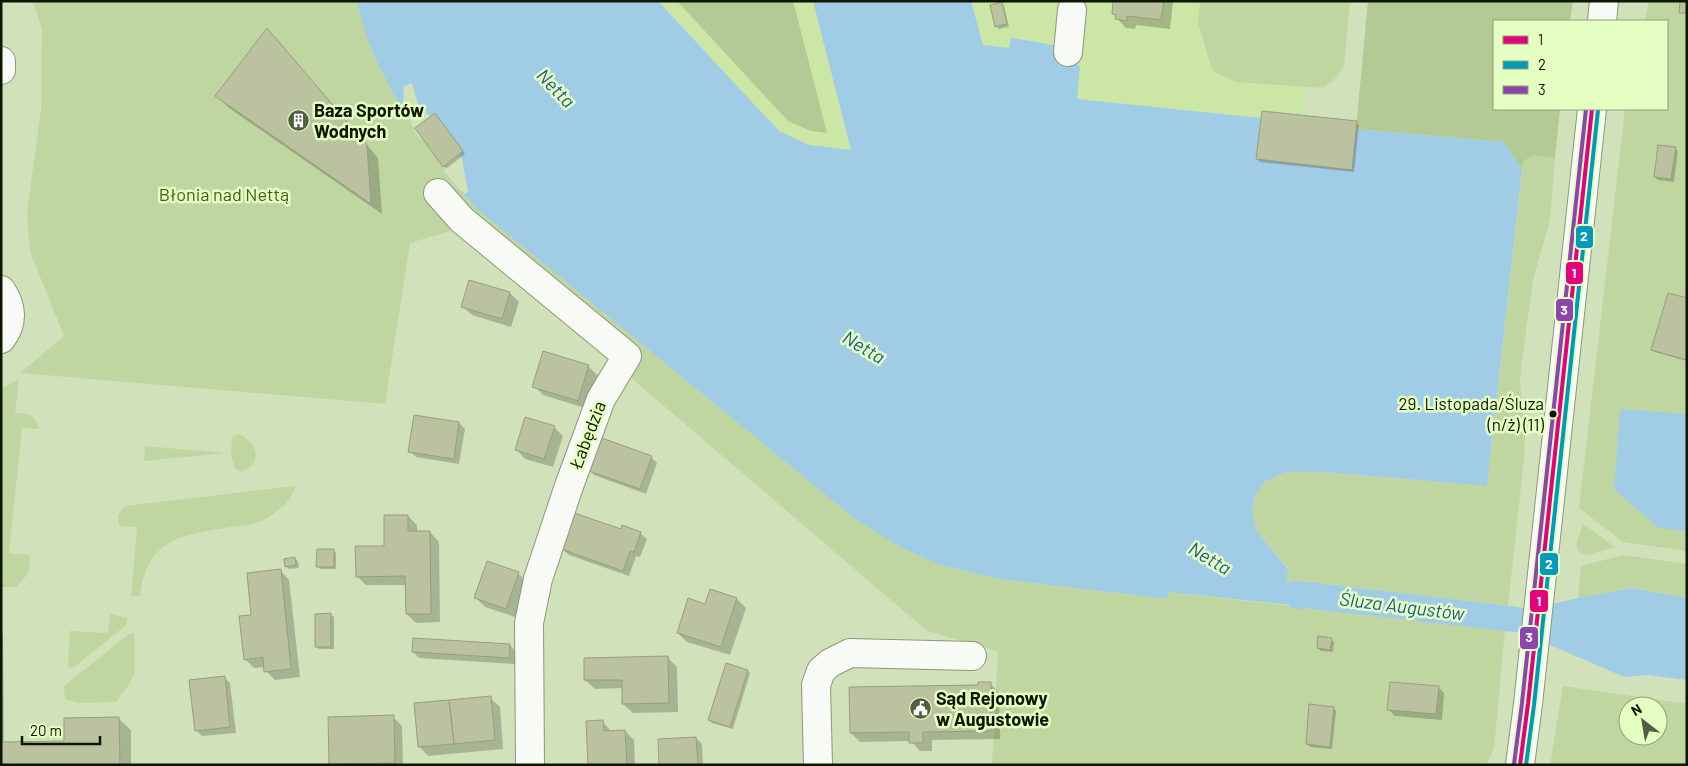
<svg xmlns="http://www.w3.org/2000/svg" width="1688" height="766" font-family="Barlow,sans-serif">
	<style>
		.built { fill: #cce6a6 }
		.green { fill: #c0d6a1; fill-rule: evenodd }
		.forest { fill: #b3ca94 }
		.water { fill: #a0cce5 }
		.pier { fill: #d1e2ba }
		.shadow { fill: #0003 }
		.building { fill: #bac2a0; stroke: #979e7c }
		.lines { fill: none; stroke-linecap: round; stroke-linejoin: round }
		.minor-casing { stroke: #8b9878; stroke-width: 30 }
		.major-casing { stroke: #8b9878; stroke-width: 30 }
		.minor { stroke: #f8fbf5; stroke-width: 28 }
		.major { stroke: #f8fbf5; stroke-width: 28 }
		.bus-1-casing { stroke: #e5ffc2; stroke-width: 8 }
		.bus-2-casing { stroke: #e5ffc2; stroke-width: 8 }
		.bus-3-casing { stroke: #e5ffc2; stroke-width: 8 }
		.bus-1 { stroke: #e5007d; stroke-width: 4 }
		.bus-2 { stroke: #019ab9; stroke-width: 4 }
		.bus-3 { stroke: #8e44ad; stroke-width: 4 }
		.bus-dot { fill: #0d1700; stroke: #e5ffc2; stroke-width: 2 }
		.labels { text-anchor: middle; stroke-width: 5; stroke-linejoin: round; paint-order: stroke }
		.bus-label { font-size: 17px; fill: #0d1700; stroke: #e5ffc2; text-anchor: end }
		.poi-label { font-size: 18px; font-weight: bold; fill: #0d1700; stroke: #e5ffc2; text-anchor: start }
		.park-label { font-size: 18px; fill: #455e18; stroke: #e5ffc2 }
		.street-label { font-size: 18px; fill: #0d1700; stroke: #e5ffc2 }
		.water-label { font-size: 19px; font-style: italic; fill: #1e5a8a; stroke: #e5ffc2 }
		.line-badge { stroke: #e5ffc2; stroke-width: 2 }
		.badge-label { font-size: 14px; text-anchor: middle; font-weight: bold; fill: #fff }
	</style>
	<rect width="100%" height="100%" fill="#d1e2ba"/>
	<!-- built -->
	<g class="built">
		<path d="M658 1H813L851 150 809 145 779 131Z"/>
		<path d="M971 1H1200L1198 23 1211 67 1215 73 1236 82 1305 86 1302 115 1262 111 1261 118 1077 99 1080 67 1077 64 1073 49 1031 41 1011 38 1009 48 983 45Z"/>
	</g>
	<!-- green -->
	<g class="green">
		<path d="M33 1H356L366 35 375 57 425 135 448 167 444 170 477 209 855 519 900 547 941 565 999 579 1167 599 1168 592 1505 630 1494 749 1486 765H992L998 651 927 631 457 229 410 243 385 404 20 373 64 336 30 252 27 212 41 110 42 29Z"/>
		<path d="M1200 1H1350L1344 66 1336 78 1323 88 1236 82 1216 73 1211 67 1198 22Z"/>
		<path d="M1649 1H1687V551L1623 542 1579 508 1625 109H1667V21H1645Z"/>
		<path d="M1534 155 1555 158 1550 220 1533 280 1522 361 1520 382 1525 438 1524 459 1508 606 1294 580 1293 583 1287 582 1288 568 1257 531 1252 512 1255 494 1266 481 1286 472H1324L1487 486 1523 163Z"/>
		<path d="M19 379 15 413C30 414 34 413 39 429L22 428 9 553 29 555C32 571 27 576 16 587H1V389Z"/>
		<path d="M239 434C258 443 264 463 241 472L234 467 231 453 232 437Z"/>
		<path d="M145 446 225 453 144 461Z"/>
		<path d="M295 486C293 497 287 504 278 510 260 526 248 525 225 528 177 535 147 542 140 596H131L137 527 119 526 118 515 125 506Z"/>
		<path d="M1583 524 1585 525 1615 547 1586 555 1578 551 1576 545Z"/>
		<path d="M1623 555 1687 564V598L1632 588 1578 598 1581 566Z"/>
		<path d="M110 614 128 618 125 626 73 668 68 667 70 631 108 633Z"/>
		<path d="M134 633 135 673 128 686 116 702 79 703 65 699 64 686 129 634Z"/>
		<path d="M1563 686 1687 704V765H1550ZM1628 706H1658V736H1628Z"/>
	</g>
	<!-- forest -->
	<g class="forest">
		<path d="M677 1H793L827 133 811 131 788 121Z"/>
		<path d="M1368 1H1573L1570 21H1494V109H1560L1555 158 1534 155 1523 162 1522 169 1503 142 1356 129Z"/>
	</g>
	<!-- water -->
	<g class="water">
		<path d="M356 1H658L779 131 809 145 851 150 813 1H971L983 45 1009 48 1011 38 1031 41 1074 49 1077 64 1080 67 1077 99 1261 118 1257 159 1351 169 1356 129 1504 142 1522 169 1487 486 1324 472H1286L1266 481 1255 494 1252 512 1257 531 1288 569 1287 582 1293 583V580L1552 611 1553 604 1578 598 1632 588 1687 598V680L1647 675 1624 677 1548 644V636L1304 608V610L1290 608V605L1168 592 1167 599 999 579 941 565 900 547 855 519 477 209 443 171 448 167 425 136 420 139 393 93 375 57 366 35Z"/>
		<path d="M1620 409 1687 414V531L1659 528 1614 489Z"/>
	</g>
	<!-- pier -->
	<path class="pier" d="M412 83 421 115 427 113 461 154 468 192 464 194 443 171 448 167 425 136 420 139 403 110 404 86Z"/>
	<!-- shadow -->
	<g class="shadow">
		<path d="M1114 1H1173L1170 29 1136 25 1135 29 1126 28 1113 14Z"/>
		<path d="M1001 4 1004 6 1009 27 999 29 996 26Z"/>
		<path d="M279 42 378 158 382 214 229 108 217 96Z"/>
		<path d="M438 117 465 154 447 168 444 166Z"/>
		<path d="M1356 122 1359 125 1354 172 1260 162 1258 159Z"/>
		<path d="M1675 148 1678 151 1674 182 1658 180 1655 177Z"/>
		<path d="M510 293 519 302 511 327 472 315 462 306Z"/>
		<path d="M1687 300V361L1655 352 1652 349Z"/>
		<path d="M544 353 589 367 598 376 588 409 543 395 534 386Z"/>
		<path d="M459 423 465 429 459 464 416 457 410 451Z"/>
		<path d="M554 427 563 436 553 467 525 459 516 449Z"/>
		<path d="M651 457 657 463 646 494 594 475 588 469Z"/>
		<path d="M408 516 417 525V532H430L439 542 440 622 416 623 407 614V585H366L357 576 386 547Z"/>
		<path d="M621 531 640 533 647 539 640 557 636 556 629 576 569 555 562 549Z"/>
		<path d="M333 551 336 553V569H320L318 566Z"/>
		<path d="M295 559 298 561 299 568 289 569 287 567Z"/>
		<path d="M280 570 289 580 300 677 275 680 266 671 265 667 254 668 245 659 253 616Z"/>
		<path d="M518 573 527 582 515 617 485 607 476 598Z"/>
		<path d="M737 599 746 608 730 655 687 642 678 633 706 605Z"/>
		<path d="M331 615 334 617V649H319L316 646Z"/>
		<path d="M1 633 3 634 4 743 65 742 119 719 131 730V765H1Z"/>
		<path d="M414 639 510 645 516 652 515 664 419 658 413 652Z"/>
		<path d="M1331 639 1334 642 1333 652 1321 651 1318 648Z"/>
		<path d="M668 658 677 667 678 712 633 713 623 704V688L595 689 585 680Z"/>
		<path d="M748 671 750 673 733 729 712 723 709 720Z"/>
		<path d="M224 677 230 683 236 733 202 736 196 730Z"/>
		<path d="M990 683 999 693 1000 739 932 740V751H920L911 741 860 742 851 733Z"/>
		<path d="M1438 687 1444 693 1442 720 1395 716 1389 710Z"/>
		<path d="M490 698 500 707 503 749 428 756 419 746Z"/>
		<path d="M1333 708 1336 711 1332 749 1310 747 1307 744Z"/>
		<path d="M393 717 402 726 403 765 330 764Z"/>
		<path d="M602 721 612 732 625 731 634 740 635 765H589Z"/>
		<path d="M696 738 702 744 703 765H660Z"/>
	</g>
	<!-- building -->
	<g class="building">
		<path d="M1113 1H1164L1161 20 1127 16V21L1115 19 1116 15 1112 14Z"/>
		<path d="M1680 1H1687V13H1679Z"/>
		<path d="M1002 2 1007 24 995 27 990 5Z"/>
		<path d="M267 28 367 145 371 204 215 96Z"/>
		<path d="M1262 111 1357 121 1352 170 1256 159Z"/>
		<path d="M435 113 463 151 443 167 415 128Z"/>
		<path d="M1658 145 1676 147 1671 179 1654 177Z"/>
		<path d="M469 280 510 292 502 319 461 307Z"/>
		<path d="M1668 293 1687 298V360L1651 350Z"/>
		<path d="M543 351 589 365 578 401 532 387Z"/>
		<path d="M414 415 459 422 454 459 408 452Z"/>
		<path d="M525 417 555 426 544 459 515 450Z"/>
		<path d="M599 437 652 456 640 489 586 470Z"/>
		<path d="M574 513 621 529 622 525 641 532 634 552 630 551 623 571 561 549Z"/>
		<path d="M384 515H408V531H430L431 614H406L405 576 356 577 355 546H384Z"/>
		<path d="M317 549H334V567H316Z"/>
		<path d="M295 557 296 565 285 567 284 559Z"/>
		<path d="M487 561 519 572 506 609 474 598Z"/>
		<path d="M281 569 291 669 264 672 263 657 244 660 239 616 251 615 247 573Z"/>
		<path d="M710 589 737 598 721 647 677 633 688 598 705 604Z"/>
		<path d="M331 613V647H315V614Z"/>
		<path d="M1318 636 1332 638 1330 650 1317 648Z"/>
		<path d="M413 638 510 644 509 658 412 652Z"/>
		<path d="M668 656 669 703 622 704V680H584V658Z"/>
		<path d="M726 663 748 670 730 727 708 720Z"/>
		<path d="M225 676 230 727 195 731 189 680Z"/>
		<path d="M978 682H991V731L923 732V743H909V732L850 733 849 687 978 685Z"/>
		<path d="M1390 682 1439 686 1436 714 1387 710Z"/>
		<path d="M491 696 495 740 454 744 449 700Z"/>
		<path d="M449 700 454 744 418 747 414 703Z"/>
		<path d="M1309 704 1334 707 1330 747 1306 744Z"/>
		<path d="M394 715 395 763 329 764 328 717Z"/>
		<path d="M119 717 120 765H1V742L64 741V718Z"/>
		<path d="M603 720 604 731 625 730 627 765H588L586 721Z"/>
		<path d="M696 737 698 765H659L658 739Z"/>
	</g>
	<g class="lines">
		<defs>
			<g id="minor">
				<path d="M1068 52 1072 10"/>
				<path d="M1 61V70"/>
				<path d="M438 193 462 220 627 356 601 399 569 486 538 579 529 623 530 765"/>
				<path d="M1 290C12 306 14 323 1 339"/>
				<path d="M818 765 816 685 821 671 830 663 850 653 972 656"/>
			</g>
			<g id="major">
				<path d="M1602 21 1604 1"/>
				<path d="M1520 765 1528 704 1592 109"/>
			</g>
		</defs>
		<!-- minor casing -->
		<use href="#minor" class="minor-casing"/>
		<!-- major casing -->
		<use href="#major" class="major-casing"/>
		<!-- minor -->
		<use href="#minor" class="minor"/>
		<!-- major -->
		<use href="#major" class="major"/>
		<defs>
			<path id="bus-1" d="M1520 765 1528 704 1592 109"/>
			<path id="bus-2" d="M1526 765 1534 705 1598 110"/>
			<path id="bus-3" d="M1514 764 1522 703 1586 109"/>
		</defs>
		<!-- bus-1 casing -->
		<use href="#bus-1" class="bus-1-casing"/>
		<!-- bus-2 casing -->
		<use href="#bus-2" class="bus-2-casing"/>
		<!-- bus-3 casing -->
		<use href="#bus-3" class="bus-3-casing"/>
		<!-- bus-1 -->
		<use href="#bus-1" class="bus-1"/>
		<!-- bus-2 -->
		<use href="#bus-2" class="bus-2"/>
		<!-- bus-3 -->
		<use href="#bus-3" class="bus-3"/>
	</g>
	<!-- icons -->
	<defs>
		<symbol id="building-disc" viewBox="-11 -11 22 22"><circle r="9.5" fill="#525e41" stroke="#e5ffc2"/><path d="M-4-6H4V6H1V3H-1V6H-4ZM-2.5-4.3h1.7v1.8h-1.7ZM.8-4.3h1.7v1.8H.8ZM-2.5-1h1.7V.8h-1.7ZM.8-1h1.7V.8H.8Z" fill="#fff"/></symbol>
		<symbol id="civic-disc" viewBox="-11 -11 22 22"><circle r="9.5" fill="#525e41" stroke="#e5ffc2"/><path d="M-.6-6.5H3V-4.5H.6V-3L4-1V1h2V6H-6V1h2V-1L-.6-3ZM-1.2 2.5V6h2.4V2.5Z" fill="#fff"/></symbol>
	</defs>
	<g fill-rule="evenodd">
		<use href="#building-disc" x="286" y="108" width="25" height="25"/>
		<use href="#civic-disc" x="908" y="696" width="25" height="25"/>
	</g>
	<!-- markers -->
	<circle class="bus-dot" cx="1553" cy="414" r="4.5"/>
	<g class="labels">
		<!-- bus labels -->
		<g class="bus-label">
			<text x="1544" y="410">29. Listopada/Śluza<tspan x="1544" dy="21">(n/ż) (11)</tspan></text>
		</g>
		<!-- poi labels -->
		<g class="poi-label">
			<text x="314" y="117">Baza Sportów<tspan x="314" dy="21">Wodnych</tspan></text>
			<text x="936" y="705">Sąd Rejonowy<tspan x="936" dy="21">w Augustowie</tspan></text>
		</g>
		<!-- park labels -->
		<g class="park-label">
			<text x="224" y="201">Błonia nad Nettą</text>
		</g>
		<!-- street labels -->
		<g class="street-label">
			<text transform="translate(588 435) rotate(-69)" y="6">Łabędzia</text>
		</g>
		<!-- water labels -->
		<g class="water-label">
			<text transform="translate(556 88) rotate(46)" y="7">Netta</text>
			<text transform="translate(864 347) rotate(31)" y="7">Netta</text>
			<text transform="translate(1210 558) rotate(31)" y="7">Netta</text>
			<text transform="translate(1402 606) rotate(7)" y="7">Śluza Augustów</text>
		</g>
	</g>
	<g class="line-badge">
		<rect x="1575" y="225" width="19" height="24" rx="5" fill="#019ab9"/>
		<rect x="1565" y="261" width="19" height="24" rx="5" fill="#e5007d"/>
		<rect x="1555" y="298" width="19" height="24" rx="5" fill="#8e44ad"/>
		<rect x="1539" y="552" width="20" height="24" rx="5" fill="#019ab9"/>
		<rect x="1529" y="589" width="20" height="24" rx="5" fill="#e5007d"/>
		<rect x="1519" y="626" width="20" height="24" rx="5" fill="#8e44ad"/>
	</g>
	<g class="badge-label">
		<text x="1584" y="241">2</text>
		<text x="1574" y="278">1</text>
		<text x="1564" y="315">3</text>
		<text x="1549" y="569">2</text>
		<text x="1539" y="606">1</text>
		<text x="1529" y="642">3</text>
	</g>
	<!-- border -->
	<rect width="1688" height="766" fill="none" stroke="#0d1700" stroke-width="5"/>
	<!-- legend -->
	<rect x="1493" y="20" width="175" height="90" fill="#e5ffc2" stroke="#8fa274"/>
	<rect x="1503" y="36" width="25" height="8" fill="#e5007d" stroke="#8fa274"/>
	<text x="1538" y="45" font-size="15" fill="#0d1700">1</text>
	<rect x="1503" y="61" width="25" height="8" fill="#019ab9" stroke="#8fa274"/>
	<text x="1538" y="70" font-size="15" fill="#0d1700">2</text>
	<rect x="1503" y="86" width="25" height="8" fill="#8e44ad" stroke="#8fa274"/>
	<text x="1538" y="95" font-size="15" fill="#0d1700">3</text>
	<!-- north arrow -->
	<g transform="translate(1643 721) rotate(329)"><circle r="24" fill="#e5ffc2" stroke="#8fa274"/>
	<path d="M0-4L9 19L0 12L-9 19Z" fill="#525e41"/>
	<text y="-8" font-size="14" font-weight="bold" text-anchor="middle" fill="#0d1700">N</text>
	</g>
	<!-- scale -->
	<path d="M22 736v8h78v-8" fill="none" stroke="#0d1700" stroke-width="2.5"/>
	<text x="30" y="736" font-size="15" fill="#0d1700" stroke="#e5ffc2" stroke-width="4" paint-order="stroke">20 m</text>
</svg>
